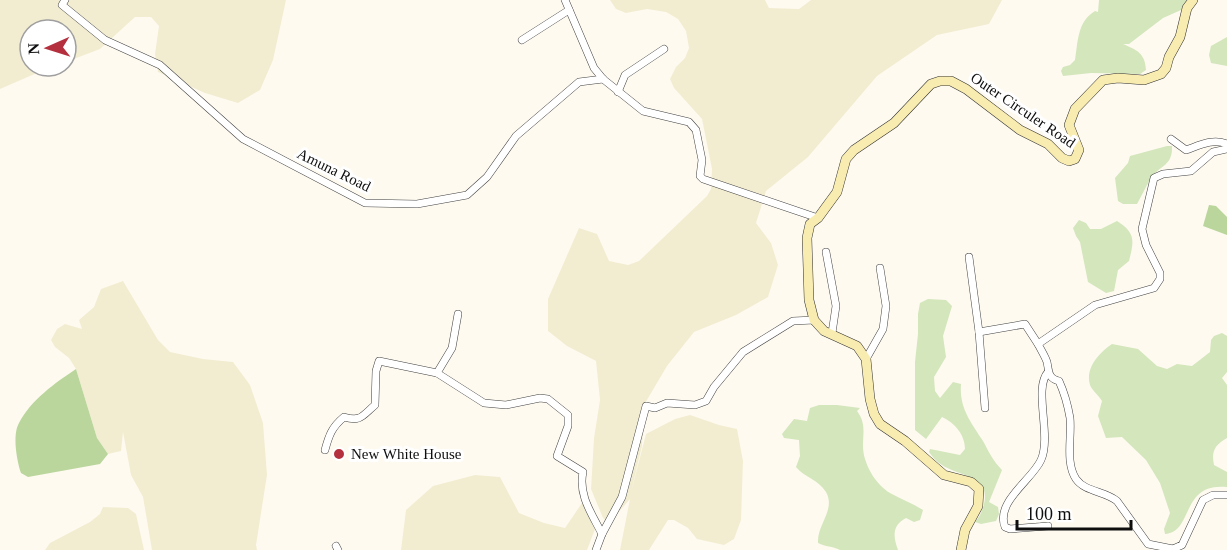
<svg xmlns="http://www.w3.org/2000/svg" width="1227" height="550" font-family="Georgia,serif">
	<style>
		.farmland { fill: #f2edd1 }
		.green { fill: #d4e6bc }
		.forest { fill: #bad69c }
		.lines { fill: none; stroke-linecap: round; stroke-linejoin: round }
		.street-casing { stroke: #414141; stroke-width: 8 }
		.secondary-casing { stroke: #303030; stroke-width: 10 }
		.street { stroke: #fff; stroke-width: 7 }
		.secondary { stroke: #f9ecb0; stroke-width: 9 }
		.poi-dot { fill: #b4303e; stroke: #fff; stroke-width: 2 }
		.labels { text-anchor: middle; stroke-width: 6; stroke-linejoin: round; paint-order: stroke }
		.street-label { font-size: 15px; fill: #0e0e0e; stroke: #fff }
		.poi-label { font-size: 15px; fill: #0e0e0e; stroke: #fff; text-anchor: start }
	</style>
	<rect width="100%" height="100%" fill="#fefaf0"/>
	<!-- farmland -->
	<g class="farmland">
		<path d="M0 0H286L273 60 260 90 238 103 205 93 158 72 155 54 159 26 151 17H135L100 49 66 62V30H30V66H53L0 89Z"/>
		<path d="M610 0H765L769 8 799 9 811 0H1002L989 24 937 35 877 76 808 157 766 191 756 223 771 243 778 265 768 297 736 315 694 332 667 366 644 405 642 446 631 492 646 434 675 419 690 415 719 425 737 429 743 461 741 520 734 539 724 545 697 539 688 528 674 520H668L649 550H620L630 499 609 523 603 518 591 489 594 438 600 400 596 361 567 346 548 331V299L579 228 597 234 609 261 628 265 639 261 707 196 711 189 712 169 702 119 674 88 670 79 676 67 685 58 689 48 686 31 678 19 666 12 647 9 626 13 616 9Z"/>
		<path d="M123 281 158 340 170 352 203 359 233 362 250 385 263 423 267 475 256 545 257 550H152L143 497 131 475 123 432 121 451 108 454 97 438 76 369 69 358 55 347 51 340 57 329 65 324 82 329 79 320 94 307 101 289Z"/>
		<path d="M475 475 500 477 519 513 544 523 565 528 582 503 595 529 587 550H401L406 510 433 486Z"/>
		<path d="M103 507 128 508 136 514 144 550H45L50 543 90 522 100 514Z"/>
	</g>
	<!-- green -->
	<g class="green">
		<path d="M1099 0H1187L1181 10 1163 18 1129 44H1123C1137 50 1145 53 1146 70L1140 74 1091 73 1063 76 1061 71 1063 67 1070 65 1075 60C1078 42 1077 22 1095 11L1098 12Z"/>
		<path d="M1227 37V66L1211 63 1209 55 1211 46Z"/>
		<path d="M1167 146H1172C1173 166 1160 165 1151 178 1146 186 1142 195 1137 204H1123L1118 201 1115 178 1128 163 1130 156Z"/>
		<path d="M1079 220 1086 223 1090 229H1101L1117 221C1136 233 1134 241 1129 261L1118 270 1114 291 1106 293 1088 282 1080 242 1076 236 1073 228Z"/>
		<path d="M928 299 946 300 952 306 943 336 946 357 934 377 935 391 940 398 953 382 961 384C959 408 971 422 983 441 989 452 993 461 1002 470L989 502 998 507 999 514 996 521 981 524 975 522C980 517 982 511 984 504 992 475 955 476 939 463 935 460 932 456 929 452L930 449 960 455 965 449C965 435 955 423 942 417L926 439 915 430V362L918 334V314L920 303Z"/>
		<path d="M1222 333 1227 336V372L1222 378 1227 385V438C1215 445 1211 451 1214 465L1227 472V487C1180 482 1194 532 1165 534L1164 529 1170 513 1160 483 1146 460 1122 437 1106 438 1098 416 1102 401C1099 396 1092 390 1090 385 1085 368 1099 353 1112 344L1138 349 1157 366 1167 369 1177 364 1192 366 1210 352 1211 340 1214 336Z"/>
		<path d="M819 405H837L860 408 857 411C866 423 863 432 863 446 863 463 875 484 890 493 901 499 912 503 923 510L920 520 914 522 906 518C892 525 893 537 898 550H840C832 546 826 547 818 543 817 524 836 510 826 492 818 479 805 478 796 467L800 456 799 440 784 438 782 434 794 419 807 421 810 408Z"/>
	</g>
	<!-- forest -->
	<g class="forest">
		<path d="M1209 205 1216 206 1227 217V235L1203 226Z"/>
		<path d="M76 369 97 438 108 454 100 464 28 477 21 473C17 461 12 435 19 423 31 400 55 383 76 369Z"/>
	</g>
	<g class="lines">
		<defs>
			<g id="street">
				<path d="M65 0 62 5 105 40 160 65 243 139 365 203 417 204 467 195 487 177 516 136 579 82 603 79"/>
				<path d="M565 0 594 68 603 79 643 111 689 122 696 130 702 160 700 176 703 179 818 218"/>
				<path d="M522 40 569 10"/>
				<path d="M618 92 625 75 664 49"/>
				<path d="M1171 139 1186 150C1200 145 1213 138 1227 144"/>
				<path d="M1227 149 1213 152 1191 171 1163 174 1154 178 1142 229 1146 245 1160 273V279L1154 288 1095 305 1038 344C1041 350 1045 356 1047 362 1049 372 1048 378 1059 381 1064 392 1068 406 1070 418 1072 436 1065 463 1076 479 1085 492 1105 491 1117 501L1148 544 1173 549 1182 545 1203 500 1213 495H1227"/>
				<path d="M826 252 836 306 832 333"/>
				<path d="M969 257 979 332 985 408"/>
				<path d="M458 314 452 348 437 373 484 403 506 405 540 398 548 399 568 415V426L557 456 583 472C578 495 592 514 602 534"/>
				<path d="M979 332 1025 324 1038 344"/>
				<path d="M866 359 883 329 886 306 880 268"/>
				<path d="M1048 372C1033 389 1052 435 1041 460 1032 480 995 502 1005 527L1010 529 1048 526"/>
				<path d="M325 450C329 435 332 427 344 417 361 422 362 416 375 405L376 371 379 361 437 373"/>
				<path d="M336 546 338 550"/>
				<path d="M596 550 602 534 622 497 646 406 655 408 667 403 695 405 706 401 714 387 743 352 793 321 814 320"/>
			</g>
			<path id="secondary" d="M961 550 965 530 978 506 979 489 971 482 944 475 905 441 880 424 874 414 870 399 866 359 857 346 824 331 814 320 809 300 807 238 810 224 818 218 837 192 846 159 854 150 894 123 931 84 940 81H951L966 89 1020 130 1048 144 1062 158 1069 161 1075 159 1079 150 1069 125 1075 109 1103 80 1118 78 1144 80 1161 74 1166 68 1169 57 1180 37 1187 8 1193 0"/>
		</defs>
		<!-- street casing -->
		<use href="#street" class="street-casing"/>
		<!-- secondary casing -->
		<use href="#secondary" class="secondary-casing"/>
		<!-- street -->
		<use href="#street" class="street"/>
		<!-- secondary -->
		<use href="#secondary" class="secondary"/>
	</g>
	<!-- markers -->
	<circle class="poi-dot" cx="339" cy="454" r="6"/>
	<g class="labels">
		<!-- street labels -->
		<g class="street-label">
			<text transform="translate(1023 110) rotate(34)" y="5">Outer Circuler Road</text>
			<text transform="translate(334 170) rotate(26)" y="5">Amuna Road</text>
		</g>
		<!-- poi labels -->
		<g class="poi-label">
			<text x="351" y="459">New White House</text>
		</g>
	</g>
	<!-- north arrow -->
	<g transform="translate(48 48) rotate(267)"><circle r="28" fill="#ffffff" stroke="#9f9f9f" stroke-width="1.5"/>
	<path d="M0-4.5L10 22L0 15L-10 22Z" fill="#b4303e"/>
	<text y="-9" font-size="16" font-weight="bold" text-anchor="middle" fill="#0e0e0e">N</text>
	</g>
	<!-- scale -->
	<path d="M1017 520v9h114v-9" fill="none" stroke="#0e0e0e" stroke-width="3"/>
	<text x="1026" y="520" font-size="18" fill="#0e0e0e" stroke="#ffffff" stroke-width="4.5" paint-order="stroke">100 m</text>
</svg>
